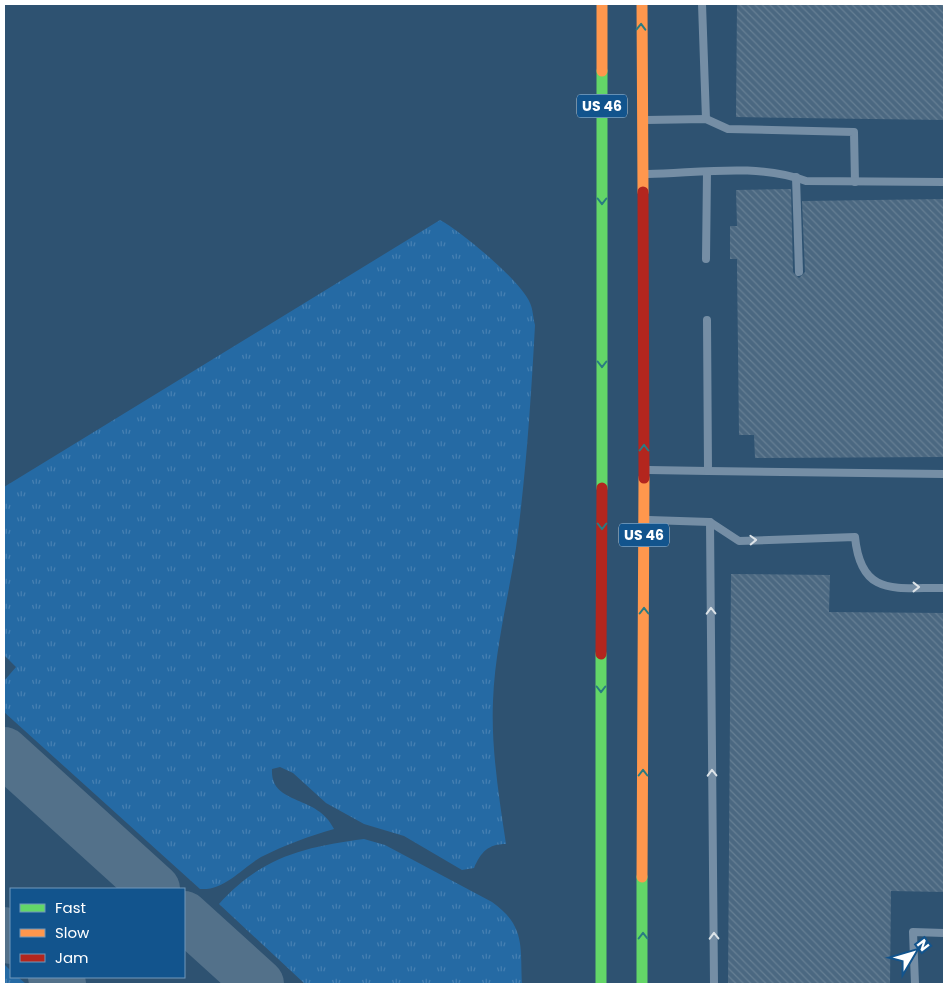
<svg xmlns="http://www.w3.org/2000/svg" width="948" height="988" font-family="Poppins,sans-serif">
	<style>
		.grass { fill: url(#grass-tufts) }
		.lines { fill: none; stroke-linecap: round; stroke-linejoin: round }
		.taxiway { stroke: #53718a; stroke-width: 50 }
		.building { fill: url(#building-back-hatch) }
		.lane { stroke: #758ea5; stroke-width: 8 }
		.fast { stroke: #63d668; stroke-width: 11 }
		.slow { stroke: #ff974d; stroke-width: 11 }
		.jam { stroke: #b3261e; stroke-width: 11 }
		.oneway { stroke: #2a7b82 }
		.oneway2 { stroke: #dce3e8 }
		.labels { text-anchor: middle; stroke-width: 4; stroke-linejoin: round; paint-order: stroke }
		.shield { fill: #12548d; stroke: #b8ccdd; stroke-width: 1 }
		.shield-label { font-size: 14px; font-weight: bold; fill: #fff }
	</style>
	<defs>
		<pattern id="grass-tufts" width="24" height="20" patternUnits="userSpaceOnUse" patternTransform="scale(1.25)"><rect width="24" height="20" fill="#256aa4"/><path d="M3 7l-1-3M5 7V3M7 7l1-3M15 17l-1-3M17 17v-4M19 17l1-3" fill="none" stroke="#4680b2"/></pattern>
		<pattern id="building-back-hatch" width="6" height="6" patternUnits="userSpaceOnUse" patternTransform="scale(1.25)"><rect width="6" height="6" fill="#4b6881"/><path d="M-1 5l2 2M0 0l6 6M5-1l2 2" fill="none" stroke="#667f94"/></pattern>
	</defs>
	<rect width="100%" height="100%" fill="#2e5271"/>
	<!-- grass -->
	<g class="grass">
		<path d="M440 220C462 232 521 281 530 303 533 309 533 318 535 325 531 400 526 474 516 548 508 599 495 649 493 701 491 748 499 797 506 844 488 844 481 852 474 868L462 870 404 836 364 824 326 803 293 773 280 767 272 769C270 806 318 794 334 829 309 836 285 845 261 857 242 868 224 891 200 889L4 712V681L16 667 4 655V487Z"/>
		<path d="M364 839 385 845 492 902C526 926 520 947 522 984H305L219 904C261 857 304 847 364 839Z"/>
		<path d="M4 964 11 971V977H18L26 984H4Z"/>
	</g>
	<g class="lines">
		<!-- taxiway -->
		<g class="taxiway">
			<path d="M4 752 155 889"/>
			<path d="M184 916 259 984"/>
			<path d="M4 932 11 939"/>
			<path d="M53 977 61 984"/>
		</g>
	</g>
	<!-- building -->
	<g class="building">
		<path d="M737 4H944V120L736 117Z"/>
		<path d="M791 189 793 272 799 278 805 272 802 201 944 199V457L755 458 754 435H739L737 267V259H730V226H737L736 190Z"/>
		<path d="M731 574 830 575 829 612 944 613V892L891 891 890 984H728Z"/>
	</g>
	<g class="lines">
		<!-- lane -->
		<g class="lane">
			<path d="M702 4 706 119"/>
			<path d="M646 120 706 119 728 129 854 132 855 182"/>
			<path d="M648 174C699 173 758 163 806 181L944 182"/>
			<path d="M796 177 799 272"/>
			<path d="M706 259 707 172"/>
			<path d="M649 470 708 471 707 320"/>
			<path d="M708 471 944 474"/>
			<path d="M649 520 710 522 739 541 855 537C861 598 896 587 944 588"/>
			<path d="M710 522 714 984"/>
			<path d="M915 984 913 932 944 933"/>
		</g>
		<!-- fast -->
		<g class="fast">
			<path d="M602 488V71"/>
			<path d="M601 984V654"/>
			<path d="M642 984V877"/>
		</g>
		<!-- slow -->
		<g class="slow">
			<path d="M642 4 643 192"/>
			<path d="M602 71V4"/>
			<path d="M642 877 644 478"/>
		</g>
		<!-- jam -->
		<g class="jam">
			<path d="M643 192 644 478"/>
			<path d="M601 654 602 488"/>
		</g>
	</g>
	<!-- one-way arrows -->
	<defs><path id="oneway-chevron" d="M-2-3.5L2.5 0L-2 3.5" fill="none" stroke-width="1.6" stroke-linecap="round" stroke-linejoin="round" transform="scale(1.25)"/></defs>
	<g class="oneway">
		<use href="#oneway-chevron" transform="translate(641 27) rotate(-89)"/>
		<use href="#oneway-chevron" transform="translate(602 201) rotate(90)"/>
		<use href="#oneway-chevron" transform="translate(602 364) rotate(90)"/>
		<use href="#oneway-chevron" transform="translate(644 448) rotate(-90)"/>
		<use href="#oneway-chevron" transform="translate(602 526) rotate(90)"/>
		<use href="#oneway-chevron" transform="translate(644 611) rotate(-90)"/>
		<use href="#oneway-chevron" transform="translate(601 689) rotate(90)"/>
		<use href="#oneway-chevron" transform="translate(643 773) rotate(-90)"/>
		<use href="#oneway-chevron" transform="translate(643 936) rotate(-90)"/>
	</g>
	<g class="oneway2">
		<use href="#oneway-chevron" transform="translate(753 540) rotate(-2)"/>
		<use href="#oneway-chevron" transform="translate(916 587)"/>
		<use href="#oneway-chevron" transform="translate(711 611) rotate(-91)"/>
		<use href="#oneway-chevron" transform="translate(712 773) rotate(-91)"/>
		<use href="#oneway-chevron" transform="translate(714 936) rotate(-91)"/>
	</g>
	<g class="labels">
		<!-- shield labels -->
		<g class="shield">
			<rect x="577" y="94.5" width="50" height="23" rx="4"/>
			<rect x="619" y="523.5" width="50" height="23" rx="4"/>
		</g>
		<g class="shield-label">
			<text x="602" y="111">US 46</text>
			<text x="644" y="540">US 46</text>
		</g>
	</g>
	<!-- border -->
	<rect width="948" height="988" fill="none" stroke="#ffffff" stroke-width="10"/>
	<!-- legend -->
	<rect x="10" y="888" width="175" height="90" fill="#12548d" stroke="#7198bb"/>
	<rect x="20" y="904" width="25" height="8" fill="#63d668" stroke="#7198bb"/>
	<text x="55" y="913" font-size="15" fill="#ffffff">Fast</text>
	<rect x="20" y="929" width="25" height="8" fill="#ff974d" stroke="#7198bb"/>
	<text x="55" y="938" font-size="15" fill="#ffffff">Slow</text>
	<rect x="20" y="954" width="25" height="8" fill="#b3261e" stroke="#7198bb"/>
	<text x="55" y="963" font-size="15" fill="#ffffff">Jam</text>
	<!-- north arrow -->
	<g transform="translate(913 953) rotate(52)" stroke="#12548d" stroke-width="4" paint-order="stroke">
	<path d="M0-4L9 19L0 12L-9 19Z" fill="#ffffff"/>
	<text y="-8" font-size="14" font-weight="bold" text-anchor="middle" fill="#ffffff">N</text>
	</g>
</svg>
